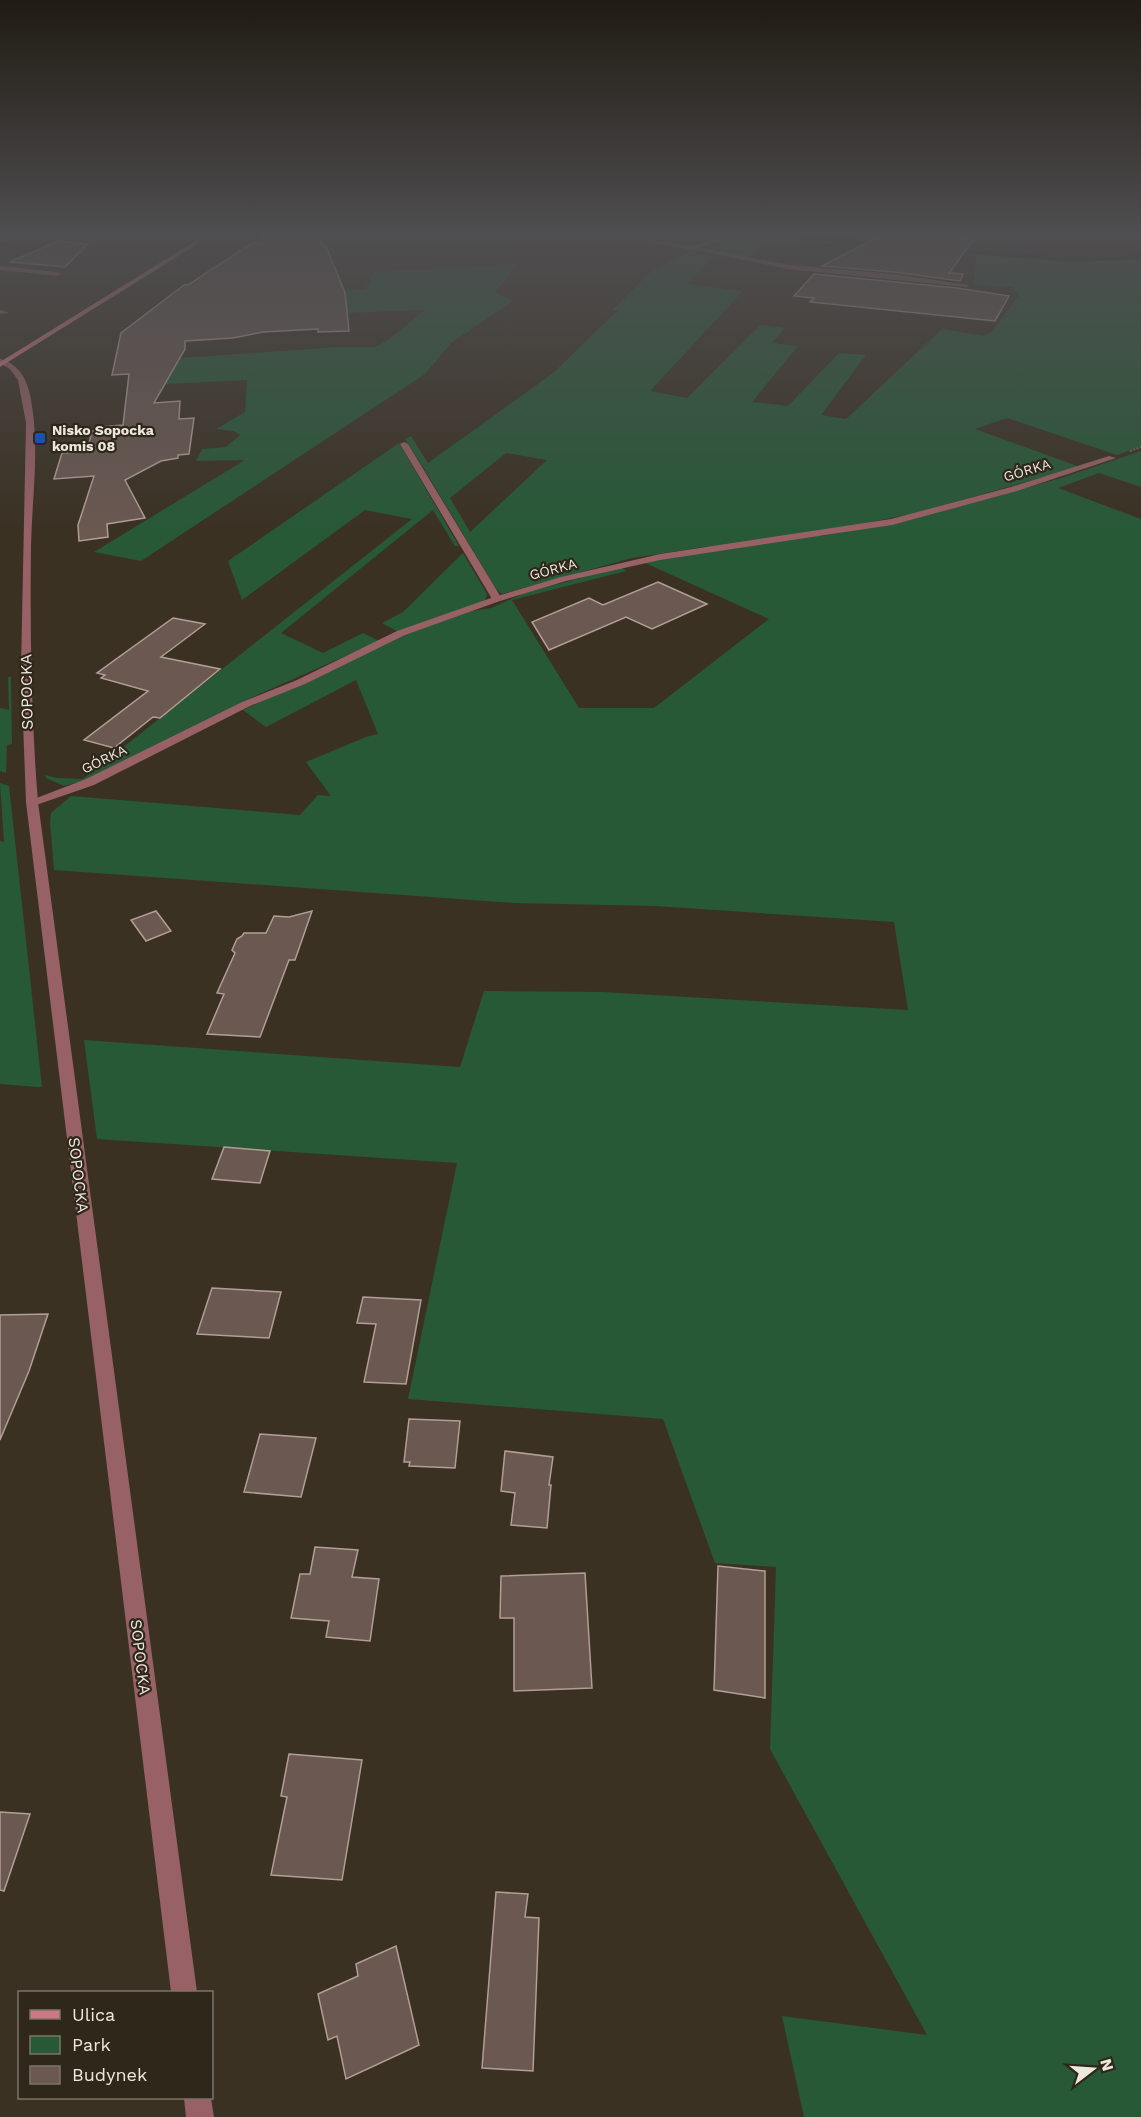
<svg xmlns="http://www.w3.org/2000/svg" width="1141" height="2117" font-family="'Work Sans',sans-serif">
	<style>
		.green { fill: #275937; fill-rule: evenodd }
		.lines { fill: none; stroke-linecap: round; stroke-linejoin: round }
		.stream { stroke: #00273b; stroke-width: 4 }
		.building { fill: #6a5851; stroke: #b19e96; stroke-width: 1.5 }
		.path { stroke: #746d60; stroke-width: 2; stroke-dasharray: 2 1.5; stroke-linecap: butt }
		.service { fill: #976166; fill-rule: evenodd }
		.minor { fill: #976166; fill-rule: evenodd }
		.tertiary { fill: #976166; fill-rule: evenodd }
		.secondary { fill: #ce7982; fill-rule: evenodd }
		.transit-dot { fill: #1a4fb4; stroke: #2f271a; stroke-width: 2 }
		.labels { text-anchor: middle; stroke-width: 4.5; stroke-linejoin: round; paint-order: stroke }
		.far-poi-label { font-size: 14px; font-weight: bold; fill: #ede8df; stroke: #2f271a; text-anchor: start }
		.far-street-label { font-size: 14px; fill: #ede8df; stroke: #2f271a }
		.street-label { font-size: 16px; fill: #ede8df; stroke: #2f271a }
	</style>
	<rect width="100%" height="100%" fill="#3a3123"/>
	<!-- green -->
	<g class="green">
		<path d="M627 235H729L690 245Z"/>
		<path d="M741 235H830L841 237 833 245 820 242 762 246 751 258 712 249 711 246Z"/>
		<path d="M689 252 716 256 686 284 743 291 650 391 687 398 760 325 785 328 772 343 798 346 752 402 788 406 839 353 866 355 821 415 846 419 942 329 983 336 992 332 1018 296 1013 287 975 285V254L1069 262 1141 258V446L1117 455 1007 418 975 429 1080 467 911 514 816 533 822 536 906 521 1058 479 1141 451V487L1099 473 1058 488 1141 519V2117H804L782 2016 927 2035 770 1749 776 1567 715 1563 663 1419 408 1399 457 1163 97 1139 84 1040 460 1067 484 991 602 992 908 1010 894 922 656 906 515 903 54 870 50 822 51 813 71 796 300 815 318 795 331 796 306 762 366 737 378 734 356 680 266 727 243 710 415 630 472 611 491 608 525 593 621 567 626 571 512 600 579 708H654L769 619 643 562 710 546 632 558 502 594 496 589 423 467 405 439 411 436 428 463 553 373 617 311 612 310 653 270ZM506 453 547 460 470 532 450 498Z"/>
		<path d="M518 264 495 292 513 301 451 343 425 374 141 561 94 552 245 460 196 461 202 449 226 447 240 435 234 431 216 429 245 412 247 380 165 384 181 358 340 347H375L388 340 425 310 291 315 304 294 366 289 374 272Z"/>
		<path d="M399 443 459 546H455L433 510 281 633 323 653 363 633 379 641 244 701 85 780 64 786 46 778 45 775 57 778 83 779 412 519 365 510 242 600 228 561Z"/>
		<path d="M463 553 487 594 485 601 398 632 382 623 403 612Z"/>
		<path d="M8 677H11L12 744 7 745 6 773 0 771V708L9 710Z"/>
		<path d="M0 783 9 786 42 1087H38L0 1084V841L4 842Z"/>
	</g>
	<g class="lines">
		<!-- stream -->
		<g class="stream">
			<path d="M785 235 879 244"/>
			<path d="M955 251 1078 260 1141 257"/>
		</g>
	</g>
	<!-- building -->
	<g class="building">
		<path d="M260 235H318L322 246H326L345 293 349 331 318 332V329L263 332 233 338 185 341V349L154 403 180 401 179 419 194 418 189 454 178 455V458L161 461 125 480 145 518 107 524 108 537 79 541 78 525 94 476 54 479 62 453 87 452 92 431 101 430V427L123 425 129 374 112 375 121 333 184 285H188L252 243 262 244Z"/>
		<path d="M881 235H955L953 237 974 239 949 273 963 274 960 281 894 272 822 266Z"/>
		<path d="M58 241 88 244 65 267 10 262Z"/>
		<path d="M814 274 957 288 1009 296 995 321 810 302 814 298 794 296Z"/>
		<path d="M658 582 707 604 652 629 626 617 549 650 532 622 589 598 603 605Z"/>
		<path d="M173 618 205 624 161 657 220 669 160 718 153 717 114 748 84 740 148 691 101 678 105 675 97 673Z"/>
		<path d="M156 911 171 931 146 941 131 920Z"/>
		<path d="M312 911 295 960H289L260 1037 207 1034 224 994 217 993 235 953 232 950 237 939 242 936 244 933H266L274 916 289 917Z"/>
		<path d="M224 1147 270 1151 260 1183 212 1179Z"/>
		<path d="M212 1288 281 1292 269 1338 197 1334Z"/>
		<path d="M363 1297 421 1300 406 1384 364 1382 376 1324 357 1323Z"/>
		<path d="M48 1314 29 1371 0 1440V1315Z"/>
		<path d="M409 1419 460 1421 455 1468 409 1466 410 1462H404Z"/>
		<path d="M260 1434 316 1438 301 1497 244 1492Z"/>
		<path d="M505 1451 553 1457 549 1485H551L547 1528 511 1525 515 1493 501 1491Z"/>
		<path d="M315 1547 358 1550 352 1577 379 1579 370 1641 326 1637 329 1621 291 1618 300 1574H310Z"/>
		<path d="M718 1566 765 1571V1698L714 1690Z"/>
		<path d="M585 1573 592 1688 514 1691V1618H500L501 1576Z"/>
		<path d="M289 1754 362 1760 342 1880 271 1875 287 1797 281 1796Z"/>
		<path d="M0 1812 30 1814 4 1891 0 1890Z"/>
		<path d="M496 1892 528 1894 525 1917 539 1918 533 2071 482 2068Z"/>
		<path d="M396 1946 419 2045 346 2079 337 2036 328 2040 318 1994 358 1976 356 1964Z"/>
	</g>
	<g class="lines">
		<!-- path -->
		<path class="path" d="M1130 451 1141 447"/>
		<!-- service -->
		<g class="service">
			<path d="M692 246 788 265 894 274 969 285 966 287 788 269 690 249Z"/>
			<path d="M404 442 408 444 502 599 500 601 492 599 400 444Z"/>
		</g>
		<!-- minor -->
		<g class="minor">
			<path d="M17 235 98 238 118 235 98 242 25 236 0 243V239Z"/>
			<path d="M613 235 692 246 729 235H738L692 250Z"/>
			<path d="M0 266 58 272 61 274 58 276 0 270Z"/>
			<path d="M0 310 7 312 8 313 0 314Z"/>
			<path d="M1109 456 1116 458 1017 491 892 525 660 560 566 581 500 601 405 635 305 684 250 706 94 785 36 805 32 806 26 802 86 779 242 702 297 680 397 631 494 597 561 577 660 554 891 519 1011 487Z"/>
		</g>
		<!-- tertiary -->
		<g class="tertiary">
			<path d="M0 359C16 363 25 375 29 391 41 441 32 495 31 546 30 632 31 717 38 802L197 1992H171L26 802 21 669 26 423 18 380 10 369 0 363Z"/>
			<path d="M184 2098H211L214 2117H186Z"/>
		</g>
		<!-- secondary -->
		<path class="secondary" d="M205 235H212L0 367V362Z"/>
	</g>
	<!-- sky -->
	<linearGradient id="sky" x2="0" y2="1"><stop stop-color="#201b13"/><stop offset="0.44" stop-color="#4f4e50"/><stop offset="1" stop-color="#4f4e50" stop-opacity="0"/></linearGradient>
	<rect width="1141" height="531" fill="url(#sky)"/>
	<!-- markers -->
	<rect class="transit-dot" x="34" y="432" width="12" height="12" rx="3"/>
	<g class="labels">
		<!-- far-poi labels -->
		<g class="far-poi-label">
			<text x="52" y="435">Nisko Sopocka<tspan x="52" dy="16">komis 08</tspan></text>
		</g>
		<!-- far-street labels -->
		<g class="far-street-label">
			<text transform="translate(1027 470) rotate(-17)" y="5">GÓRKA</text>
			<text transform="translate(553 569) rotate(-15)" y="5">GÓRKA</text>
			<text transform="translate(104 759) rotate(-26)" y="5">GÓRKA</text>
		</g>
		<!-- street labels -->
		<g class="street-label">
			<text transform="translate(26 692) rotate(-91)" y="6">SOPOCKA</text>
			<text transform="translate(79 1175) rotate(83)" y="6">SOPOCKA</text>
			<text transform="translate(141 1657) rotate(83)" y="6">SOPOCKA</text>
		</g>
	</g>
	<!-- legend -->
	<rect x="18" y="1991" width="195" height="108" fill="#2f271a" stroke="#7b7469" stroke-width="1.5"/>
	<rect x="30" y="2010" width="30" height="9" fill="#ce7982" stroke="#7b7469" stroke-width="1.5"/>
	<text x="72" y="2021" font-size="18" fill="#ede8df">Ulica</text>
	<rect x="30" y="2036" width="30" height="18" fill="#275937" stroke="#7b7469" stroke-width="1.5"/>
	<text x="72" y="2051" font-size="18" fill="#ede8df">Park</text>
	<rect x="30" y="2066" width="30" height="18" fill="#6a5851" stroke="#7b7469" stroke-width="1.5"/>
	<text x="72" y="2081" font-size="18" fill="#ede8df">Budynek</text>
	<!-- north arrow -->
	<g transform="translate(1093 2069) rotate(73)" stroke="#2f271a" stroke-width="4.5" paint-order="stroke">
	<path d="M0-4.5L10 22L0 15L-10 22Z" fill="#ede8df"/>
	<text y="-9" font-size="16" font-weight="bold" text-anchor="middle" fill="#ede8df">N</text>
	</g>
</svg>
